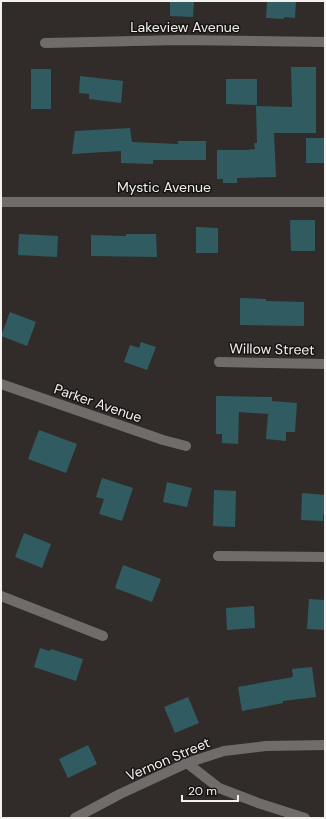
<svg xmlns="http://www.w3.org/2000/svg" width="326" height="819" font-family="'DM Sans',sans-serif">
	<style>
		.building { fill: #305c61 }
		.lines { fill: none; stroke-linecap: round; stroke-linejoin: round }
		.street { stroke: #6f6c6a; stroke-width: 10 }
		.labels { text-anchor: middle; stroke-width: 3; stroke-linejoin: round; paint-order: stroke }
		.street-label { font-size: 14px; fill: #f4f0ee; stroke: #171514 }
	</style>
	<rect width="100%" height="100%" fill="#312c29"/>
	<!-- building -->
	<g class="building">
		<path d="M170 1H194L193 17 170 16Z"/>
		<path d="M267 1H296L295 18 284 17V19L266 18Z"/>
		<path d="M291 67H316V133H274L276 177 237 178V183H223V179H217V150H247L255 149 254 143H257L256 106 292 107Z"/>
		<rect x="31" y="69" width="20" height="40"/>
		<path d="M80 76 123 81 121 103 89 99V94L79 93Z"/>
		<path d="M226 79H257V105L226 104Z"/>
		<path d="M130 128 132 142 178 144V141H206V160H153V164L121 163V151L72 154 75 131Z"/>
		<rect x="306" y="138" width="19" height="25"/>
		<path d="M290 220H315V251H291Z"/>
		<path d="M196 227 218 228V253H196Z"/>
		<path d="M19 234 58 236 57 257 18 255Z"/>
		<path d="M126 234H156L157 257 91 256V235L126 236Z"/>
		<path d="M240 298 266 299V301L304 302V326L240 325Z"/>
		<path d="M10 312 36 322 27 346 1 336Z"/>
		<path d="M141 342 156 347 147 370 124 362 130 345 139 348Z"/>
		<path d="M216 396 272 397V401L297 403 295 432H286V441L266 439 268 414 239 412 238 444 222 443V434H216Z"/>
		<path d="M39 430 77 444 66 473 28 459Z"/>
		<path d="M102 478 133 488 122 521 99 514 104 499 96 497Z"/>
		<path d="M167 482 192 488 187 507 163 502Z"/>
		<path d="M214 490 236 491 235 527 213 526Z"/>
		<path d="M302 493 325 495V515L323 514V521L301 520Z"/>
		<path d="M24 533 51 544 42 568 15 557Z"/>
		<path d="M123 565 161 579 152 602 115 588Z"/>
		<path d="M309 599 325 600V630L307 629Z"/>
		<path d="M254 606 255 628 227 630 226 608Z"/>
		<path d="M40 648 50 651 51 649 83 659 76 681 34 667Z"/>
		<path d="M312 667 316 697 283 701V703L242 711 238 687 293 677 292 669Z"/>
		<path d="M188 697 199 723 175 733 164 707Z"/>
		<path d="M88 745 97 764 68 778 59 759Z"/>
	</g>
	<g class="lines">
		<!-- street -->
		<g class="street">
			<path d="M45 43 180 40 325 42"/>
			<path d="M3 202H325"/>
			<path d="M219 362 325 364"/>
			<path d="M1 384 163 440 186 446"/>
			<path d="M218 556 325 557"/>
			<path d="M1 596 103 636"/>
			<path d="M187 763 219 788 258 803 305 818"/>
			<path d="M75 818 120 794 187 763 224 751 266 746 325 745"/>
		</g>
	</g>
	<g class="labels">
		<!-- street labels -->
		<g class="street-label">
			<text x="185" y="32">Lakeview Avenue</text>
			<text x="164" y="192">Mystic Avenue</text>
			<text transform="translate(272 349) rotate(1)" y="5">Willow Street</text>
			<text transform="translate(98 403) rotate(19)" y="5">Parker Avenue</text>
			<text transform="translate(168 759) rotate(-23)" y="5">Vernon Street</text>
		</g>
	</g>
	<!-- border -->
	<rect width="326" height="819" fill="none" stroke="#f4f0ee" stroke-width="4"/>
	<!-- scale -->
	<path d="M182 795v6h56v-6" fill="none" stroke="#f4f0ee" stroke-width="2"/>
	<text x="188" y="795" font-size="12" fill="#f4f0ee" stroke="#171514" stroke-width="3" paint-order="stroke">20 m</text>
</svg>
